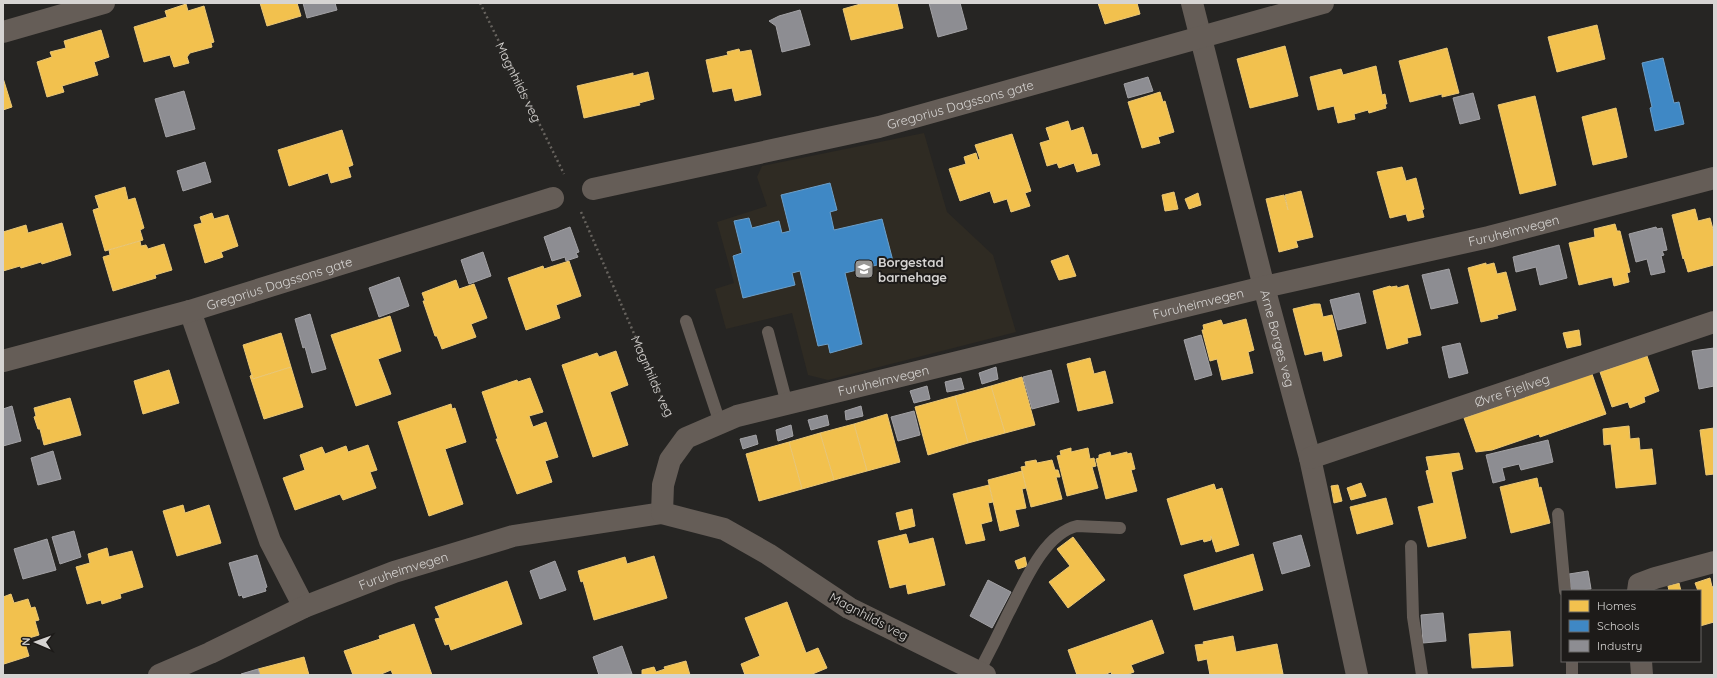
<svg xmlns="http://www.w3.org/2000/svg" width="1717" height="678" font-family="Quicksand,sans-serif">
	<style>
		.built { fill: #2f2b23 }
		.homes { fill: #f2c14e; stroke: #eac776 }
		.schools { fill: #3f88c5; stroke: #6c9fc9 }
		.industry { fill: #8d8d92; stroke: #a3a2a5 }
		.lines { fill: none; stroke-linecap: round; stroke-linejoin: round }
		.path { stroke: #67635e; stroke-width: 2.5; stroke-dasharray: 2 3; stroke-linecap: butt }
		.service { stroke: #655d57; stroke-width: 12 }
		.minor { stroke: #655d57; stroke-width: 22 }
		.labels { text-anchor: middle; stroke-width: 4; stroke-linejoin: round; paint-order: stroke }
		.street-label { font-size: 13px; fill: #d6d4d2; stroke: #1d1b19 }
		.poi-label { font-size: 13px; font-weight: bold; fill: #d6d4d2; stroke: #1d1b19; text-anchor: start }
	</style>
	<rect width="100%" height="100%" fill="#262523"/>
	<!-- built -->
	<path class="built" d="M924 133 947 212 993 255 1016 332 828 380 808 375 792 313 726 329 715 289 734 283 717 222 767 206 757 177 762 166Z"/>
	<!-- homes -->
	<g class="homes">
		<path d="M260 3H297L301 16 267 26Z"/>
		<path d="M864 3H897L903 28 851 40 843 9Z"/>
		<path d="M1098 3H1137L1140 14 1105 24Z"/>
		<path d="M186 4 188 11 204 6 214 42 211 43 212 47 190 53 187 57 189 63 174 67 170 55 144 62 134 27 167 17 165 11Z"/>
		<path d="M1597 25 1605 59 1557 72 1548 37Z"/>
		<path d="M101 30 109 57 94 62 98 75 62 86 64 92 47 97 37 62 52 57 50 52 66 48 64 41Z"/>
		<path d="M1285 46 1298 96 1250 108 1237 59Z"/>
		<path d="M1447 48 1459 93 1442 97V94L1410 102 1399 61Z"/>
		<path d="M739 49 740 52 751 50 761 95 735 101 732 88 713 92 706 60 728 55 727 52Z"/>
		<path d="M1376 66 1382 95 1385 94 1387 104H1385L1386 108 1369 113 1368 110 1354 114 1355 119 1338 123 1334 106 1318 110 1310 77 1341 69 1343 75Z"/>
		<path d="M648 72 654 99 639 103 640 105 584 118 577 86 633 73V76Z"/>
		<path d="M3 78 12 107 3 110Z"/>
		<path d="M1160 92 1163 102 1165 101 1174 132 1158 137 1160 143 1142 148 1128 102Z"/>
		<path d="M1535 96 1556 185 1520 194 1498 105Z"/>
		<path d="M1616 108 1627 157 1593 165 1582 117Z"/>
		<path d="M1068 121 1071 131 1083 127 1092 155 1097 154 1100 165 1077 172 1074 163 1059 168 1057 163 1047 166 1040 143 1050 140 1046 128Z"/>
		<path d="M342 130 353 165 348 167 351 177 331 183 328 173 289 186 278 150Z"/>
		<path d="M1012 134 1031 191 1025 193 1030 206 1011 212 1007 199 994 203 990 191 960 201 949 169 966 164 964 157 976 153 978 160 980 159 975 145Z"/>
		<path d="M1402 167 1406 181 1416 178 1424 209 1422 210 1424 217 1408 221 1406 214 1390 218 1377 172Z"/>
		<path d="M125 187 128 200 135 198 144 228 140 230 143 240 105 251 93 210 99 208 95 196Z"/>
		<path d="M1301 191 1313 237 1296 241 1298 247 1279 252 1266 199 1284 195 1288 210 1285 195Z"/>
		<path d="M1174 192 1178 209 1165 211 1162 195Z"/>
		<path d="M1198 193 1201 205 1189 209 1185 199Z"/>
		<path d="M1695 209 1698 221 1710 218 1714 233V265L1688 272 1684 258 1683 259 1672 215Z"/>
		<path d="M212 213 214 219 228 215 238 246 221 252 223 257 205 263 194 225 202 223 200 217Z"/>
		<path d="M62 223 71 255 42 264 41 262 21 268 20 266 3 271V232L26 225 28 233Z"/>
		<path d="M1615 224 1617 231H1620L1630 272 1627 273 1629 282 1614 286 1612 277 1579 285 1569 243 1595 237 1594 229Z"/>
		<path d="M140 241 141 246 146 245 148 249 164 244 172 270 155 275 156 278 113 291 103 257 110 255 109 250Z"/>
		<path d="M1068 255 1076 276 1059 280 1051 261Z"/>
		<path d="M569 261 581 296 556 305 560 318 526 330 508 278 543 266 544 269Z"/>
		<path d="M1486 263V265L1494 263 1497 274 1506 272 1516 310 1497 315 1498 318 1481 322 1468 268Z"/>
		<path d="M456 280 459 289 474 284 487 318 471 324 476 337 442 349 437 336H435L423 301H425L422 293Z"/>
		<path d="M1408 285 1421 335 1407 338 1408 343 1387 349 1373 291 1390 286 1391 287 1397 286V288Z"/>
		<path d="M1314 304H1320L1323 317 1332 315 1342 356 1324 361 1322 351 1305 355 1293 309Z"/>
		<path d="M390 316 401 351 378 359 391 394 356 406 331 335Z"/>
		<path d="M1246 319 1254 350 1248 352 1253 373 1222 380 1217 359 1210 361 1202 330H1204L1203 325 1221 320 1223 325Z"/>
		<path d="M1579 330 1581 345 1567 348 1563 333Z"/>
		<path d="M281 333 291 367 253 379 243 345Z"/>
		<path d="M616 351 628 385 610 392 628 445 593 457 562 365 597 353 599 357Z"/>
		<path d="M1647 356 1659 391 1644 397 1645 402 1630 408 1628 402 1612 407 1600 372Z"/>
		<path d="M1090 358 1094 374 1105 371 1113 403 1078 411 1067 364Z"/>
		<path d="M291 367 303 407 264 419 250 376 252 375 253 379Z"/>
		<path d="M169 370 179 403 143 414 134 381Z"/>
		<path d="M1592 374 1606 414 1540 437 1539 434 1492 450 1476 452 1464 418Z"/>
		<path d="M1022 377 1035 425 1005 433 991 386Z"/>
		<path d="M530 378 543 412 529 416 533 427 546 422 558 457 545 461 552 482 517 494 496 439H498L482 392 517 380 518 382Z"/>
		<path d="M991 386 1005 433 968 443 955 396Z"/>
		<path d="M955 396 968 443 928 455 915 407Z"/>
		<path d="M70 398 81 435 44 445 40 429H38L34 417 36 416 34 408Z"/>
		<path d="M451 404 452 409 455 408 466 442 445 449 463 504 429 516 398 422Z"/>
		<path d="M887 414 900 462 867 471 854 424Z"/>
		<path d="M854 424 867 471 834 480 820 433Z"/>
		<path d="M1629 426 1630 439 1639 438 1640 450 1652 449 1656 484 1616 488 1611 444 1604 445 1603 429Z"/>
		<path d="M1714 428V474L1706 475 1700 430Z"/>
		<path d="M820 433 834 480 802 489 789 442Z"/>
		<path d="M789 442 802 489 759 501 746 454Z"/>
		<path d="M368 445 377 470 370 472 376 488 343 500 340 494 295 510 283 478 305 470 300 455 322 447 325 454 346 446 348 452Z"/>
		<path d="M1071 448V452L1088 448 1090 459 1094 458 1096 466 1092 467 1098 488 1067 496 1057 456 1061 455 1060 451Z"/>
		<path d="M1110 452 1111 456 1127 452V454L1131 453 1135 469 1131 470 1137 491 1106 499 1096 459 1099 458V455Z"/>
		<path d="M1459 453 1463 469 1451 472 1466 538 1428 547 1418 507 1434 503 1426 471 1429 470 1426 457Z"/>
		<path d="M1036 460 1037 463 1052 460 1055 470H1058L1060 477H1056L1062 499 1031 507 1021 467 1026 466 1025 462Z"/>
		<path d="M1022 471 1026 488 1022 489 1026 508 1015 510 1019 526 1000 531 988 480Z"/>
		<path d="M1537 478 1539 488 1541 487 1550 523 1511 533 1500 487Z"/>
		<path d="M1361 483 1366 496 1351 500 1347 488Z"/>
		<path d="M1214 484 1216 490 1222 488 1239 545 1216 552 1211 536V540L1204 542 1203 539 1181 545 1167 499Z"/>
		<path d="M989 485 993 502 988 503 992 521 981 524 985 540 966 544 953 494Z"/>
		<path d="M1338 485 1342 501 1334 503 1331 486Z"/>
		<path d="M1386 498 1393 524 1357 534 1350 507Z"/>
		<path d="M183 505 185 513 209 505 221 543 177 556 163 511Z"/>
		<path d="M912 509 915 526 900 530 896 513Z"/>
		<path d="M906 534 909 544 933 538 945 585 908 594 906 584 890 588 878 541Z"/>
		<path d="M1073 537 1105 580 1068 608 1049 582 1070 566 1057 549Z"/>
		<path d="M107 548 109 557 132 551 143 587 120 594 121 598 102 604 101 600 87 604 76 567 90 563 88 554Z"/>
		<path d="M1253 554 1263 590 1194 610 1184 575Z"/>
		<path d="M654 556 667 598 594 620 583 581 581 582 578 571 625 557 627 564Z"/>
		<path d="M1025 557 1027 566 1018 569 1015 561Z"/>
		<path d="M1710 578 1712 587 1714 586V622L1700 626V591H1698L1695 583Z"/>
		<path d="M507 581 522 624 451 650 449 644 445 645 435 619 440 618 435 607Z"/>
		<path d="M1679 583 1681 591H1669L1668 586Z"/>
		<path d="M11 594 14 603 28 599 31 608 35 607 39 620 35 621 39 635 29 638 30 641 25 643 29 656 4 664 3 597Z"/>
		<path d="M787 602 806 653 818 648 827 668 810 675H745L741 664 760 656 745 618Z"/>
		<path d="M1152 620 1164 653 1131 665 1134 672 1126 675H1112L1111 672 1104 675H1077L1068 650Z"/>
		<path d="M414 624 432 675H393L391 670 379 675H353L344 651 380 639 379 636Z"/>
		<path d="M1510 631 1513 666 1472 668 1469 634Z"/>
		<path d="M1233 636 1236 652 1277 644 1283 674 1210 675 1207 659 1198 661 1195 645 1204 644 1203 642Z"/>
		<path d="M304 657 309 675H260L258 669Z"/>
		<path d="M686 661 690 675H642V670L654 667 656 672 665 669 664 667Z"/>
	</g>
	<!-- schools -->
	<g class="schools">
		<path d="M1663 58 1674 103 1679 102 1684 124 1655 131 1650 108 1652 107 1642 63Z"/>
		<path d="M830 183 837 210 830 212 834 230 882 219 893 261 845 273 862 344 830 353 828 344 818 346 800 271 792 273 795 285 743 298 733 256 742 253 734 221 749 218 752 228 779 221 782 233 790 231 781 195Z"/>
	</g>
	<!-- industry -->
	<g class="industry">
		<path d="M303 3H335L337 10 307 18Z"/>
		<path d="M929 3H960L967 29 938 37Z"/>
		<path d="M800 10 810 45 782 52 776 26 769 21 779 16Z"/>
		<path d="M1148 77 1153 91 1128 98 1124 84Z"/>
		<path d="M184 91 195 129 166 137 155 99Z"/>
		<path d="M1473 93 1480 119 1460 124 1453 98Z"/>
		<path d="M205 162 211 182 183 191 177 171Z"/>
		<path d="M570 227 579 252 576 253 578 257 566 261 565 257 552 261 544 237Z"/>
		<path d="M1656 227 1657 229 1662 228 1667 250 1662 251 1664 255 1661 256 1665 272 1651 275 1647 259 1636 262 1629 234Z"/>
		<path d="M1559 245 1567 278 1540 285 1536 267 1516 272 1513 257Z"/>
		<path d="M483 252 491 276 469 284 461 260Z"/>
		<path d="M1449 269 1458 303 1431 309 1422 275Z"/>
		<path d="M399 277 409 306 379 317 369 288Z"/>
		<path d="M1359 293 1366 323 1338 330 1330 300Z"/>
		<path d="M310 314 326 369 312 373 305 347 303 348 295 319Z"/>
		<path d="M1201 335 1212 375 1195 380 1184 340Z"/>
		<path d="M1460 343 1468 373 1449 378 1442 347Z"/>
		<path d="M1714 348V386L1699 389 1692 351Z"/>
		<path d="M996 367 998 379 982 384 979 373Z"/>
		<path d="M1051 370 1059 402 1032 409 1023 377Z"/>
		<path d="M961 378 964 389 947 392 945 382Z"/>
		<path d="M927 386 930 399 914 403 910 391Z"/>
		<path d="M12 406 21 441 3 446V409Z"/>
		<path d="M861 406 863 416 846 420 845 411Z"/>
		<path d="M914 411 920 435 898 441 891 417Z"/>
		<path d="M827 415 829 425 811 430 808 420Z"/>
		<path d="M791 425 793 436 778 441 776 430Z"/>
		<path d="M756 435 758 444 743 449 740 439Z"/>
		<path d="M1548 440 1553 462 1521 470 1519 464 1502 468 1505 480 1493 483 1486 455Z"/>
		<path d="M53 451 61 479 38 485 31 458Z"/>
		<path d="M74 531 81 557 60 564 52 537Z"/>
		<path d="M1301 535 1310 566 1282 574 1273 543Z"/>
		<path d="M47 539 56 570 23 579 14 549Z"/>
		<path d="M257 555 267 587 265 588 266 591 243 598 242 595 239 596 229 563Z"/>
		<path d="M555 561 566 590 540 599 530 571Z"/>
		<path d="M1588 571 1591 589 1571 591 1569 574Z"/>
		<path d="M988 580 1011 592 992 628 970 616Z"/>
		<path d="M1443 613 1446 641 1423 643 1421 615Z"/>
		<path d="M622 646 632 674 599 675 593 657Z"/>
		<path d="M258 669 260 675H241V674Z"/>
	</g>
	<g class="lines">
		<!-- path -->
		<g class="path">
			<path id="s1" d="M480 3 564 174"/>
			<path id="s2" d="M581 212 666 407 672 417"/>
		</g>
		<!-- service -->
		<g class="service">
			<path d="M686 321 720 423"/>
			<path d="M768 332 787 404"/>
			<path d="M1558 514 1565 591"/>
			<path d="M1411 546 1413 617 1422 675"/>
			<path d="M1572 661V675"/>
			<path d="M979 672C989 653 999 633 1008 614 1023 586 1043 534 1077 526L1120 528"/>
		</g>
		<!-- minor -->
		<g class="minor">
			<path id="s3" d="M1192 3 1264 287 1310 458 1357 675"/>
			<path d="M3 32 104 3"/>
			<path id="s4" d="M593 189 879 127 1323 3"/>
			<path d="M190 311 270 541 304 607"/>
			<path id="s5" d="M3 361 190 311 553 198"/>
			<path id="s6" d="M1310 458 1714 322"/>
			<path d="M1638 591 1639 584 1655 578 1714 562"/>
			<path d="M1641 661 1642 675"/>
			<path id="s7" d="M159 675 210 653 304 607 394 572 513 536 662 513"/>
			<path id="s8" d="M985 675 849 608 768 554 724 529 662 513 663 485 670 460 686 438 737 416 1264 287 1489 237 1714 178"/>
		</g>
	</g>
	<!-- icons -->
	<defs>
		<symbol id="school-square" viewBox="-11 -11 22 22"><rect x="-9" y="-9" width="18" height="18" rx="4" fill="#989795" stroke="#1d1b19"/><path d="M0-5L7-2L0 1L-7-2ZM-4 1L0 2.5L4 1V4Q0 6-4 4Z" fill="#fff"/></symbol>
	</defs>
	<g fill-rule="evenodd">
		<use href="#school-square" x="853" y="258" width="22" height="22"/>
	</g>
	<g class="labels">
		<!-- street labels -->
		<g class="street-label">
			<text dy="5" stroke="none"><textPath href="#s1" startOffset="88">Magnhilds veg</textPath></text>
			<text dy="5" stroke="none"><textPath href="#s4" startOffset="377">Gregorius Dagssons gate</textPath></text>
			<text dy="5" stroke="none"><textPath href="#s8" startOffset="1299">Furuheimvegen</textPath></text>
			<text dy="5" stroke="none"><textPath href="#s5" startOffset="287">Gregorius Dagssons gate</textPath></text>
			<text dy="5" stroke="none"><textPath href="#s8" startOffset="975">Furuheimvegen</textPath></text>
			<text dy="5" stroke="none"><textPath href="#s3" startOffset="346">Arne Borges veg</textPath></text>
			<text dy="5" stroke="none"><textPath href="#s2" startOffset="179">Magnhilds veg</textPath></text>
			<text dy="5" stroke="none"><textPath href="#s8" startOffset="651">Furuheimvegen</textPath></text>
			<text dy="5" stroke="none"><textPath href="#s6" startOffset="213">Øvre Fjellveg</textPath></text>
			<text dy="5" stroke="none"><textPath href="#s7" startOffset="266">Furuheimvegen</textPath></text>
			<text transform="translate(869 616) rotate(28)" y="5">Magnhilds veg</text>
		</g>
		<!-- poi labels -->
		<g class="poi-label">
			<text x="878" y="267">Borgestad<tspan x="878" dy="15">barnehage</tspan></text>
		</g>
	</g>
	<!-- border -->
	<rect width="1717" height="678" fill="none" stroke="#d6d4d2" stroke-width="8"/>
	<!-- legend -->
	<rect x="1561" y="590" width="140" height="72" fill="#1d1b19" stroke="#676563"/>
	<rect x="1569" y="600" width="20" height="12" fill="#f2c14e" stroke="#676563"/>
	<text x="1597" y="610" font-size="12" fill="#d6d4d2">Homes</text>
	<rect x="1569" y="620" width="20" height="12" fill="#3f88c5" stroke="#676563"/>
	<text x="1597" y="630" font-size="12" fill="#d6d4d2">Schools</text>
	<rect x="1569" y="640" width="20" height="12" fill="#8d8d92" stroke="#676563"/>
	<text x="1597" y="650" font-size="12" fill="#d6d4d2">Industry</text>
	<!-- north arrow -->
	<g transform="translate(36 642) rotate(272)" stroke="#1d1b19" stroke-width="3" paint-order="stroke">
	<path d="M0-3L7 15L0 10L-7 15Z" fill="#d6d4d2"/>
	<text y="-6" font-size="11" font-weight="bold" text-anchor="middle" fill="#d6d4d2">N</text>
	</g>
</svg>
